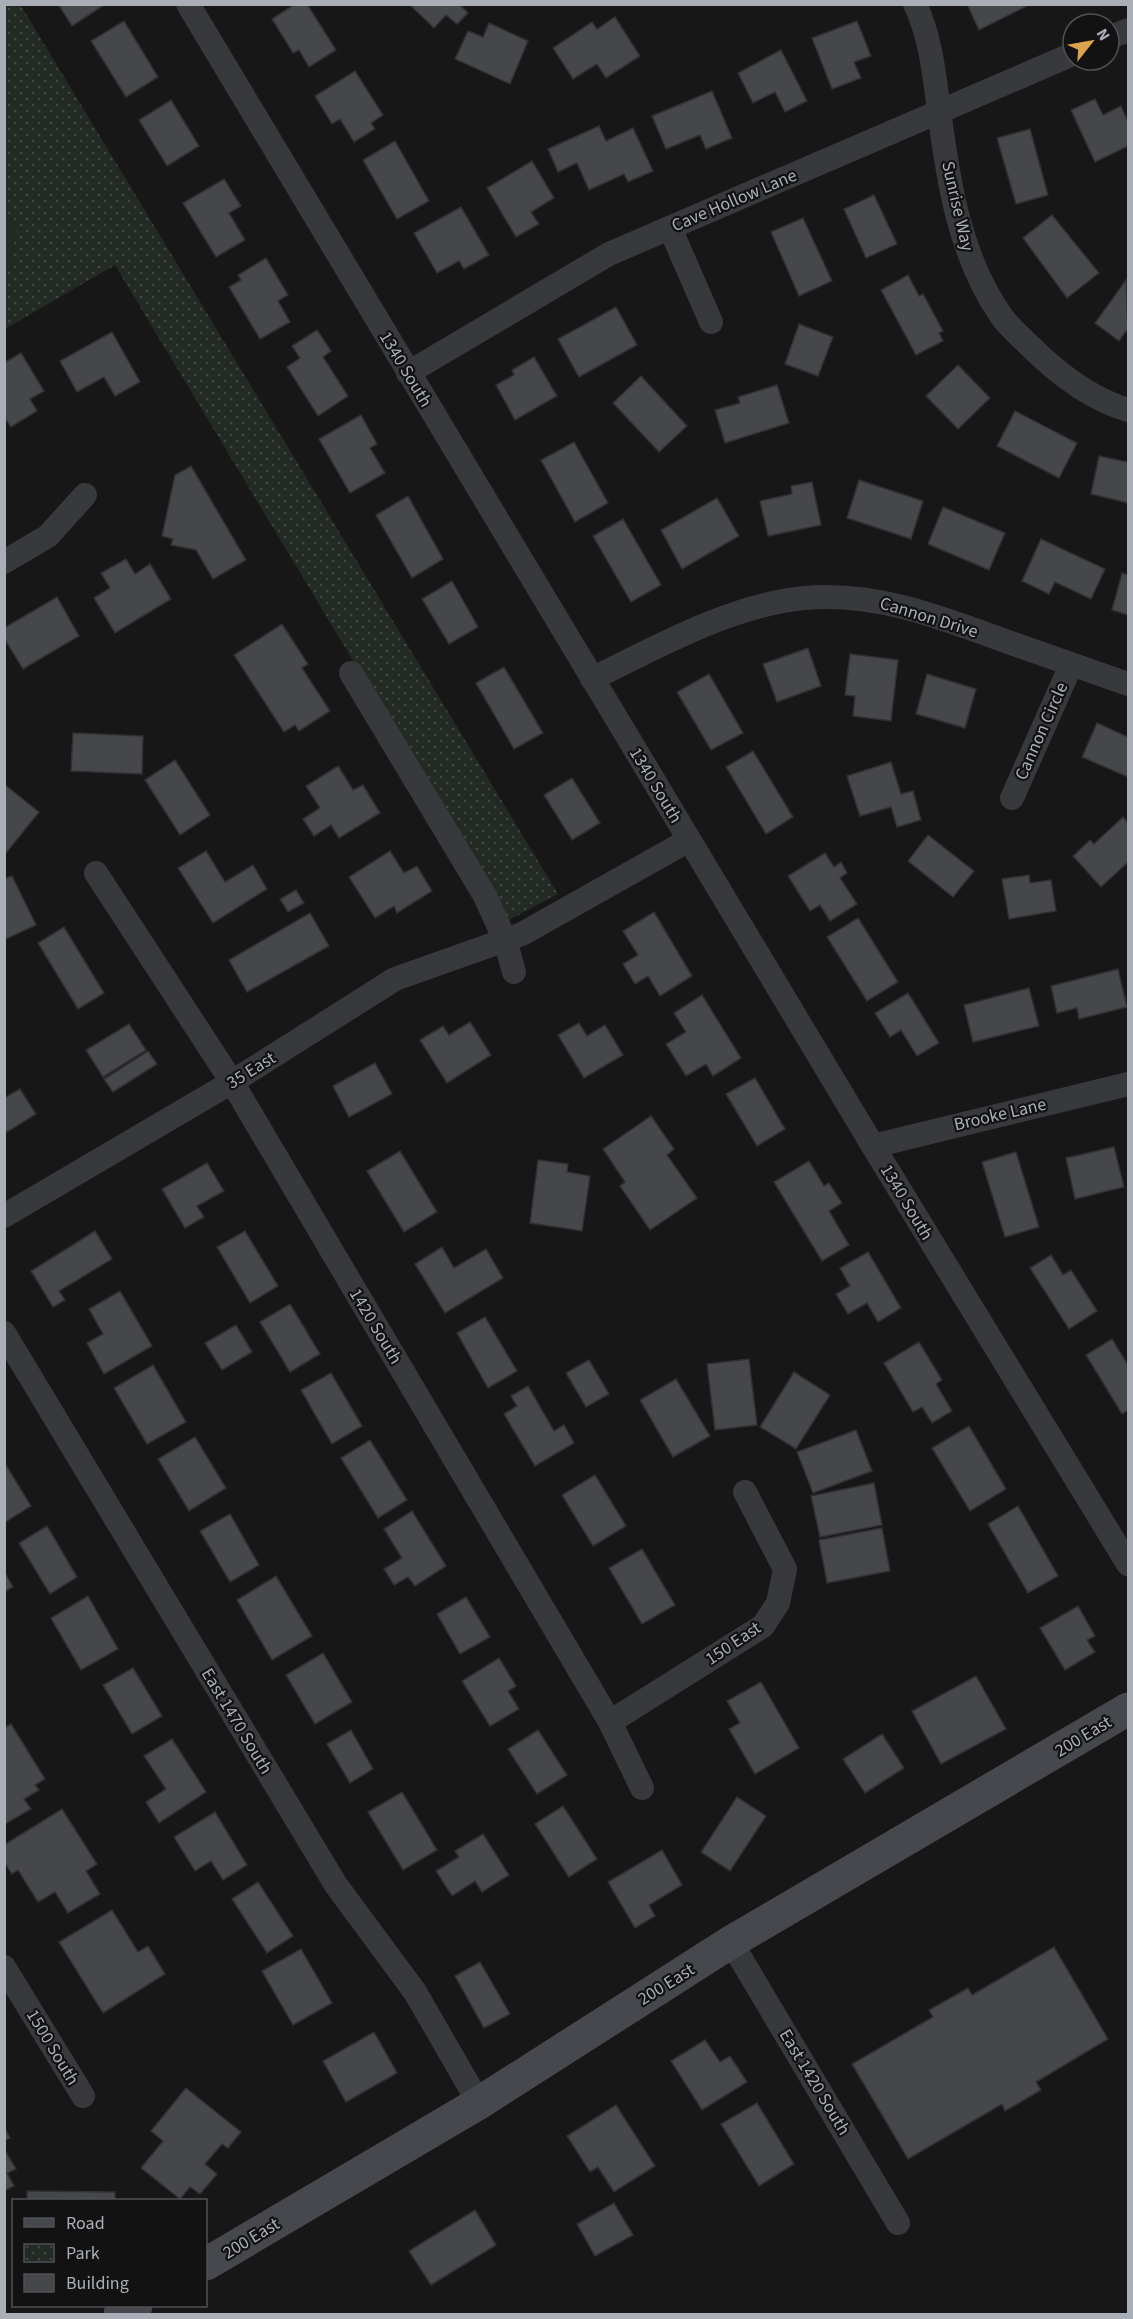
<svg xmlns="http://www.w3.org/2000/svg" width="1133" height="2319" font-family="'Source Sans 3',sans-serif">
	<style>
		.park { fill: url(#park-dots) }
		.pitch { fill: #232a24 }
		.building { fill: #46474b; stroke: #313134; stroke-width: 1.5 }
		.lines { fill: none; stroke-linecap: round; stroke-linejoin: round }
		.minor { stroke: #38393d; stroke-width: 24 }
		.secondary { stroke: #46484d; stroke-width: 33 }
		.labels { text-anchor: middle; stroke-width: 4.5; stroke-linejoin: round; paint-order: stroke }
		.street-label { font-size: 18px; fill: #aaafb7; stroke: #121213 }
	</style>
	<defs>
		<pattern id="park-dots" width="8" height="8" patternUnits="userSpaceOnUse" patternTransform="scale(1.5)"><rect width="8" height="8" fill="#232a24"/><path d="M2 2h.1M6 6h.1" fill="none" stroke="#404642" stroke-width="1.8" stroke-linecap="round"/></pattern>
	</defs>
	<rect width="100%" height="100%" fill="#171718"/>
	<!-- park -->
	<path class="park" d="M20 4 558 894 509 920 115 265 5 329 4 5Z"/>
	<!-- pitch -->
	<path class="pitch" d="M5 218 18 221 7 275 4 274Z"/>
	<!-- building -->
	<g class="building">
		<path d="M58 4H104V5L72 26Z"/>
		<path d="M295 4H307L336 50 309 67 299 50 293 53 272 19Z"/>
		<path d="M409 4H462L461 6 468 13 457 24 446 15 434 28Z"/>
		<path d="M967 4H1031L979 30Z"/>
		<path d="M615 17 640 56 606 78 597 64 573 79 553 48 592 22 597 29Z"/>
		<path d="M124 21 158 77 126 97 91 41Z"/>
		<path d="M857 21 871 56 854 62 861 78 832 89 812 38Z"/>
		<path d="M489 23 528 41 510 84 455 59 468 31 483 37Z"/>
		<path d="M781 50 807 101 785 112 775 92 753 103 738 73Z"/>
		<path d="M355 71 383 115 371 123 375 129 354 142 340 119 332 124 315 96Z"/>
		<path d="M712 91 732 138 706 149 700 135 666 149 652 116Z"/>
		<path d="M1095 99 1103 115 1121 106 1128 122V146L1095 162 1071 110Z"/>
		<path d="M171 100 199 146 167 166 139 120Z"/>
		<path d="M599 126 606 141 633 128 653 171 628 182 624 174 589 190 577 163 558 172 548 149Z"/>
		<path d="M1030 129 1048 195 1016 204 997 138Z"/>
		<path d="M395 141 429 201 397 219 363 160Z"/>
		<path d="M532 161 554 198 531 212 539 224 516 237 487 188Z"/>
		<path d="M224 179 241 206 229 213 245 240 216 257 183 203Z"/>
		<path d="M874 195 897 244 866 258 844 209Z"/>
		<path d="M461 207 489 255 464 269 459 261 437 273 414 233Z"/>
		<path d="M1052 215 1099 273 1067 298 1023 238Z"/>
		<path d="M803 218 832 281 799 296 771 232Z"/>
		<path d="M266 258 288 295 278 301 290 322 260 339 229 287 241 280 238 275Z"/>
		<path d="M908 275 919 296 923 294 943 331 939 333 943 341 916 355 881 290Z"/>
		<path d="M1126 280 1128 333 1126 331 1119 341 1095 323Z"/>
		<path d="M616 307 637 345 579 377 558 339Z"/>
		<path d="M799 324 833 337 818 376 785 364Z"/>
		<path d="M317 330 331 351 323 357 348 396 318 416 287 367 300 358 292 346Z"/>
		<path d="M112 332 140 382 115 396 104 377 77 392 60 361Z"/>
		<path d="M21 353 44 391 30 399 37 411 11 427 4 417V363Z"/>
		<path d="M534 357 557 396 515 420 496 385 514 375 512 370Z"/>
		<path d="M958 365 990 398 958 429 926 396Z"/>
		<path d="M641 376 687 426 659 452 613 403Z"/>
		<path d="M777 385 789 423 725 443 715 410 740 403 738 397Z"/>
		<path d="M1015 411 1077 443 1059 478 997 446Z"/>
		<path d="M361 415 377 444 370 448 385 473 350 493 319 439Z"/>
		<path d="M574 442 608 503 575 522 541 460Z"/>
		<path d="M1099 456 1128 462V503L1091 494Z"/>
		<path d="M191 466 246 560 213 579 196 550 171 545 173 539 162 536 175 475Z"/>
		<path d="M859 480 923 501 911 539 847 518Z"/>
		<path d="M812 482 821 525 768 536 760 501 792 494 791 486Z"/>
		<path d="M408 496 443 559 412 578 376 515Z"/>
		<path d="M717 498 739 536 682 569 661 530Z"/>
		<path d="M943 507 1005 533 989 570 928 544Z"/>
		<path d="M623 519 661 585 631 602 593 536Z"/>
		<path d="M1041 539 1105 569 1091 599 1055 582 1049 594 1022 581Z"/>
		<path d="M126 559 135 574 150 564 171 599 115 633 94 598 110 588 101 573Z"/>
		<path d="M1122 573 1128 575V615L1112 610Z"/>
		<path d="M452 581 478 627 449 644 422 599Z"/>
		<path d="M57 597 79 636 23 669 4 638V628Z"/>
		<path d="M282 624 308 664 302 668 330 711 299 731 295 725 284 732 234 655Z"/>
		<path d="M808 648 821 686 777 702 763 664Z"/>
		<path d="M850 654 898 660 891 721 853 716 855 696 845 695Z"/>
		<path d="M504 667 543 733 514 749 476 683Z"/>
		<path d="M709 674 743 733 711 750 677 692Z"/>
		<path d="M927 674 976 689 965 728 916 714Z"/>
		<path d="M1097 723 1128 737V777L1082 757Z"/>
		<path d="M73 733 143 736 142 774 71 771Z"/>
		<path d="M753 751 793 817 766 834 726 767Z"/>
		<path d="M175 760 210 815 180 835 145 780Z"/>
		<path d="M891 762 901 794 913 791 921 820 897 827 891 807 860 816 847 776Z"/>
		<path d="M338 766 353 790 363 785 380 813 339 838 331 825 314 836 303 819 320 808 306 786Z"/>
		<path d="M572 778 600 823 572 840 544 795Z"/>
		<path d="M4 784 39 812 6 853 4 851Z"/>
		<path d="M1123 817 1128 823V862L1101 887 1073 856 1090 840 1094 844Z"/>
		<path d="M928 835 974 871 953 897 908 861Z"/>
		<path d="M206 851 225 882 253 865 267 889 213 923 178 868Z"/>
		<path d="M390 851 404 873 417 866 432 891 397 913 394 906 375 918 349 877Z"/>
		<path d="M825 853 834 867 841 862 847 873 840 878 857 904 830 921 820 905 810 911 788 876Z"/>
		<path d="M1029 875 1030 883 1051 880 1056 911 1009 919 1002 879Z"/>
		<path d="M12 876 36 925 4 940V879Z"/>
		<path d="M296 890 304 903 288 912 280 899Z"/>
		<path d="M654 912 692 976 660 996 648 976 635 984 623 964 638 955 623 931Z"/>
		<path d="M310 913 329 946 247 992 229 960Z"/>
		<path d="M858 918 898 982 867 1001 827 937Z"/>
		<path d="M64 927 104 993 78 1009 38 943Z"/>
		<path d="M1118 969 1127 1007 1079 1019 1077 1008 1057 1013 1051 986Z"/>
		<path d="M1029 988 1039 1026 973 1042 964 1005Z"/>
		<path d="M908 993 939 1043 917 1056 901 1030 890 1037 875 1013Z"/>
		<path d="M702 995 741 1058 713 1076 706 1064 686 1076 666 1044 686 1032 674 1013Z"/>
		<path d="M470 1022 491 1055 447 1083 420 1040 443 1026 449 1035Z"/>
		<path d="M579 1023 587 1036 605 1025 623 1055 584 1078 558 1035Z"/>
		<path d="M129 1024 146 1050 103 1077 86 1050Z"/>
		<path d="M148 1051 157 1064 113 1092 104 1079Z"/>
		<path d="M375 1063 392 1094 349 1117 333 1086Z"/>
		<path d="M755 1078 785 1129 757 1146 726 1094Z"/>
		<path d="M20 1089 36 1114 7 1132 4 1128V1098Z"/>
		<path d="M651 1116 674 1149 667 1155 697 1198 650 1230 620 1186 625 1182 603 1149Z"/>
		<path d="M1114 1147 1124 1187 1075 1199 1066 1158Z"/>
		<path d="M400 1151 437 1212 404 1232 367 1171Z"/>
		<path d="M1016 1152 1039 1227 1005 1237 982 1162Z"/>
		<path d="M538 1160 568 1164 567 1172 590 1176 582 1231 530 1223Z"/>
		<path d="M809 1161 824 1186 829 1183 842 1203 829 1211 849 1245 822 1261 774 1182Z"/>
		<path d="M207 1163 224 1191 197 1206 204 1217 185 1228 162 1189Z"/>
		<path d="M95 1231 112 1259 59 1291 65 1300 53 1307 31 1271Z"/>
		<path d="M245 1231 278 1286 250 1303 217 1247Z"/>
		<path d="M442 1247 454 1268 486 1249 503 1278 445 1313 415 1264Z"/>
		<path d="M868 1252 901 1308 878 1322 867 1303 848 1314 836 1294 850 1286 840 1268Z"/>
		<path d="M1051 1255 1063 1275 1071 1270 1097 1311 1069 1329 1030 1268Z"/>
		<path d="M120 1291 152 1346 104 1374 87 1343 103 1334 89 1309Z"/>
		<path d="M290 1304 320 1354 290 1372 260 1322Z"/>
		<path d="M485 1317 517 1371 488 1388 457 1333Z"/>
		<path d="M236 1325 252 1352 222 1370 205 1343Z"/>
		<path d="M1112 1339 1128 1365V1410L1122 1414 1086 1355Z"/>
		<path d="M919 1342 942 1380 936 1384 952 1411 932 1423 922 1407 913 1412 884 1363Z"/>
		<path d="M749 1359 757 1425 715 1430 707 1364Z"/>
		<path d="M589 1360 609 1394 586 1407 566 1373Z"/>
		<path d="M153 1365 186 1422 147 1444 114 1388Z"/>
		<path d="M794 1372 830 1395 796 1449 760 1427Z"/>
		<path d="M331 1373 362 1426 332 1444 301 1390Z"/>
		<path d="M676 1379 710 1436 673 1457 640 1400Z"/>
		<path d="M528 1386 554 1431 564 1425 574 1443 535 1466 504 1414 517 1406 511 1396Z"/>
		<path d="M969 1426 1006 1489 970 1511 932 1448Z"/>
		<path d="M856 1430 872 1471 813 1493 797 1452Z"/>
		<path d="M195 1437 226 1488 189 1511 158 1459Z"/>
		<path d="M370 1440 407 1500 378 1518 341 1458Z"/>
		<path d="M4 1462 31 1506 4 1523Z"/>
		<path d="M595 1475 626 1526 593 1546 562 1495Z"/>
		<path d="M874 1483 882 1525 820 1537 811 1496Z"/>
		<path d="M1018 1506 1058 1576 1028 1593 988 1524Z"/>
		<path d="M412 1511 446 1566 415 1586 408 1577 394 1585 384 1569 402 1558 384 1529Z"/>
		<path d="M230 1514 259 1565 230 1582 200 1531Z"/>
		<path d="M47 1526 77 1577 50 1594 19 1543Z"/>
		<path d="M882 1528 890 1571 827 1583 819 1540Z"/>
		<path d="M642 1549 675 1605 642 1624 609 1568Z"/>
		<path d="M4 1571 13 1587 4 1592Z"/>
		<path d="M276 1576 312 1636 272 1660 237 1600Z"/>
		<path d="M88 1596 118 1649 81 1670 51 1618Z"/>
		<path d="M466 1597 490 1637 460 1654 437 1614Z"/>
		<path d="M1078 1606 1095 1636 1087 1640 1095 1652 1065 1670 1040 1628Z"/>
		<path d="M323 1653 352 1702 315 1724 286 1675Z"/>
		<path d="M499 1658 516 1686 508 1691 519 1709 490 1726 462 1681Z"/>
		<path d="M133 1668 162 1716 132 1734 103 1685Z"/>
		<path d="M976 1676 1006 1729 941 1764 912 1711Z"/>
		<path d="M761 1682 799 1748 755 1774 729 1729 740 1723 727 1701Z"/>
		<path d="M11 1724 45 1779 35 1785 39 1790 24 1799 31 1809 5 1824 4 1728Z"/>
		<path d="M351 1730 373 1769 350 1783 327 1744Z"/>
		<path d="M538 1730 567 1775 537 1794 508 1749Z"/>
		<path d="M882 1734 904 1768 865 1793 843 1759Z"/>
		<path d="M172 1739 206 1792 159 1823 146 1802 166 1789 144 1756Z"/>
		<path d="M402 1792 437 1850 403 1870 368 1812Z"/>
		<path d="M737 1797 766 1816 730 1871 701 1852Z"/>
		<path d="M563 1806 597 1859 569 1877 535 1824Z"/>
		<path d="M62 1809 97 1864 86 1871 100 1894 68 1913 55 1892 38 1902 18 1870 12 1874 4 1862V1845Z"/>
		<path d="M215 1812 247 1865 223 1880 211 1861 195 1871 174 1837Z"/>
		<path d="M483 1834 509 1875 482 1892 475 1881 452 1896 436 1871 459 1857 455 1851Z"/>
		<path d="M662 1850 682 1885 649 1905 655 1916 635 1928 608 1882Z"/>
		<path d="M258 1882 293 1936 267 1953 232 1899Z"/>
		<path d="M112 1910 138 1952 148 1946 165 1974 103 2013 59 1942Z"/>
		<path d="M1054 1947 1108 2039 1036 2082 1041 2090 1005 2111 1002 2104 908 2159 852 2064 933 2017 929 2010 968 1988 972 1995Z"/>
		<path d="M301 1949 332 2003 293 2025 262 1971Z"/>
		<path d="M480 1962 510 2014 484 2028 455 1976Z"/>
		<path d="M374 2032 397 2073 346 2102 323 2061Z"/>
		<path d="M705 2040 720 2062 730 2056 747 2082 702 2110 671 2061Z"/>
		<path d="M186 2088 241 2132 228 2148 222 2144 205 2164 217 2174 200 2194 190 2187 180 2199 141 2168 163 2141 151 2131Z"/>
		<path d="M757 2103 794 2164 759 2186 721 2124Z"/>
		<path d="M616 2105 655 2166 614 2192 598 2167 590 2172 567 2136Z"/>
		<path d="M4 2127 10 2138 4 2141Z"/>
		<path d="M4 2149 16 2169 7 2173 14 2186 4 2191Z"/>
		<path d="M27 2191 115 2192V2200H27Z"/>
		<path d="M614 2203 633 2235 595 2256 577 2224Z"/>
		<path d="M475 2210 496 2245 431 2285 409 2251Z"/>
	</g>
	<g class="lines">
		<!-- minor -->
		<g class="minor">
			<path d="M188 4 873 1146 1128 1564"/>
			<path d="M915 4C931 38 934 74 939 110 948 181 960 258 1002 317 1010 328 1021 337 1030 346 1058 374 1091 399 1128 410"/>
			<path d="M1109 38 1128 30"/>
			<path d="M670 228 711 322"/>
			<path d="M408 373 609 254 1073 54"/>
			<path d="M4 562 48 536 85 495"/>
			<path d="M351 673 485 896 505 940 514 972"/>
			<path d="M592 679C656 647 732 605 804 598 875 591 943 618 1008 642 1048 656 1088 670 1128 684"/>
			<path d="M1012 798 1071 665"/>
			<path d="M96 873 232 1082 610 1722 642 1788"/>
			<path d="M873 1146 1128 1084"/>
			<path d="M4 1216 232 1082 395 979 522 934 689 840"/>
			<path d="M4 1333 336 1885 415 1992 479 2103"/>
			<path d="M610 1722 763 1626 778 1603 785 1569 745 1492"/>
			<path d="M731 1942 898 2223"/>
			<path d="M4 1967 83 2096"/>
		</g>
		<!-- secondary -->
		<g class="secondary">
			<path d="M206 2264 479 2103 731 1942 1128 1709"/>
			<path d="M120 2314 136 2306"/>
		</g>
	</g>
	<g class="labels">
		<!-- street labels -->
		<g class="street-label">
			<text transform="translate(734 200) rotate(-23)" y="6">Cave Hollow Lane</text>
			<text transform="translate(958 206) rotate(77)" y="6">Sunrise Way</text>
			<text transform="translate(406 369) rotate(59)" y="6">1340 South</text>
			<text transform="translate(929 617) rotate(17)" y="6">Cannon Drive</text>
			<text transform="translate(1041 731) rotate(-66)" y="6">Cannon Circle</text>
			<text transform="translate(656 785) rotate(59)" y="6">1340 South</text>
			<text transform="translate(251 1070) rotate(-32)" y="6">35 East</text>
			<text transform="translate(1000 1114) rotate(-13)" y="6">Brooke Lane</text>
			<text transform="translate(907 1202) rotate(59)" y="6">1340 South</text>
			<text transform="translate(376 1326) rotate(59)" y="6">1420 South</text>
			<text transform="translate(733 1643) rotate(-34)" y="6">150 East</text>
			<text transform="translate(237 1721) rotate(59)" y="6">East 1470 South</text>
			<text transform="translate(1083 1736) rotate(-31)" y="6">200 East</text>
			<text transform="translate(666 1984) rotate(-32)" y="6">200 East</text>
			<text transform="translate(53 2047) rotate(59)" y="6">1500 South</text>
			<text transform="translate(815 2082) rotate(59)" y="6">East 1420 South</text>
			<text transform="translate(251 2238) rotate(-31)" y="6">200 East</text>
		</g>
	</g>
	<!-- border -->
	<rect width="1133" height="2319" fill="none" stroke="#aaafb7" stroke-width="12"/>
	<!-- legend -->
	<rect x="12" y="2199" width="195" height="108" fill="#121213" stroke="#4f5155" stroke-width="1.5"/>
	<rect x="24" y="2218" width="30" height="9" fill="#46484d" stroke="#4f5155" stroke-width="1.5"/>
	<text x="66" y="2229" font-size="18" fill="#aaafb7">Road</text>
	<rect x="24" y="2244" width="30" height="18" fill="url(#park-dots)" stroke="#4f5155" stroke-width="1.5"/>
	<text x="66" y="2259" font-size="18" fill="#aaafb7">Park</text>
	<rect x="24" y="2274" width="30" height="18" fill="#46474b" stroke="#4f5155" stroke-width="1.5"/>
	<text x="66" y="2289" font-size="18" fill="#aaafb7">Building</text>
	<!-- north arrow -->
	<g transform="translate(1091 42) rotate(59)"><circle r="28" fill="#121213" stroke="#4f5155" stroke-width="1.5"/>
	<path d="M0-4.5L10 22L0 15L-10 22Z" fill="#dba44c"/>
	<text y="-9" font-size="16" font-weight="bold" text-anchor="middle" fill="#aaafb7">N</text>
	</g>
</svg>
